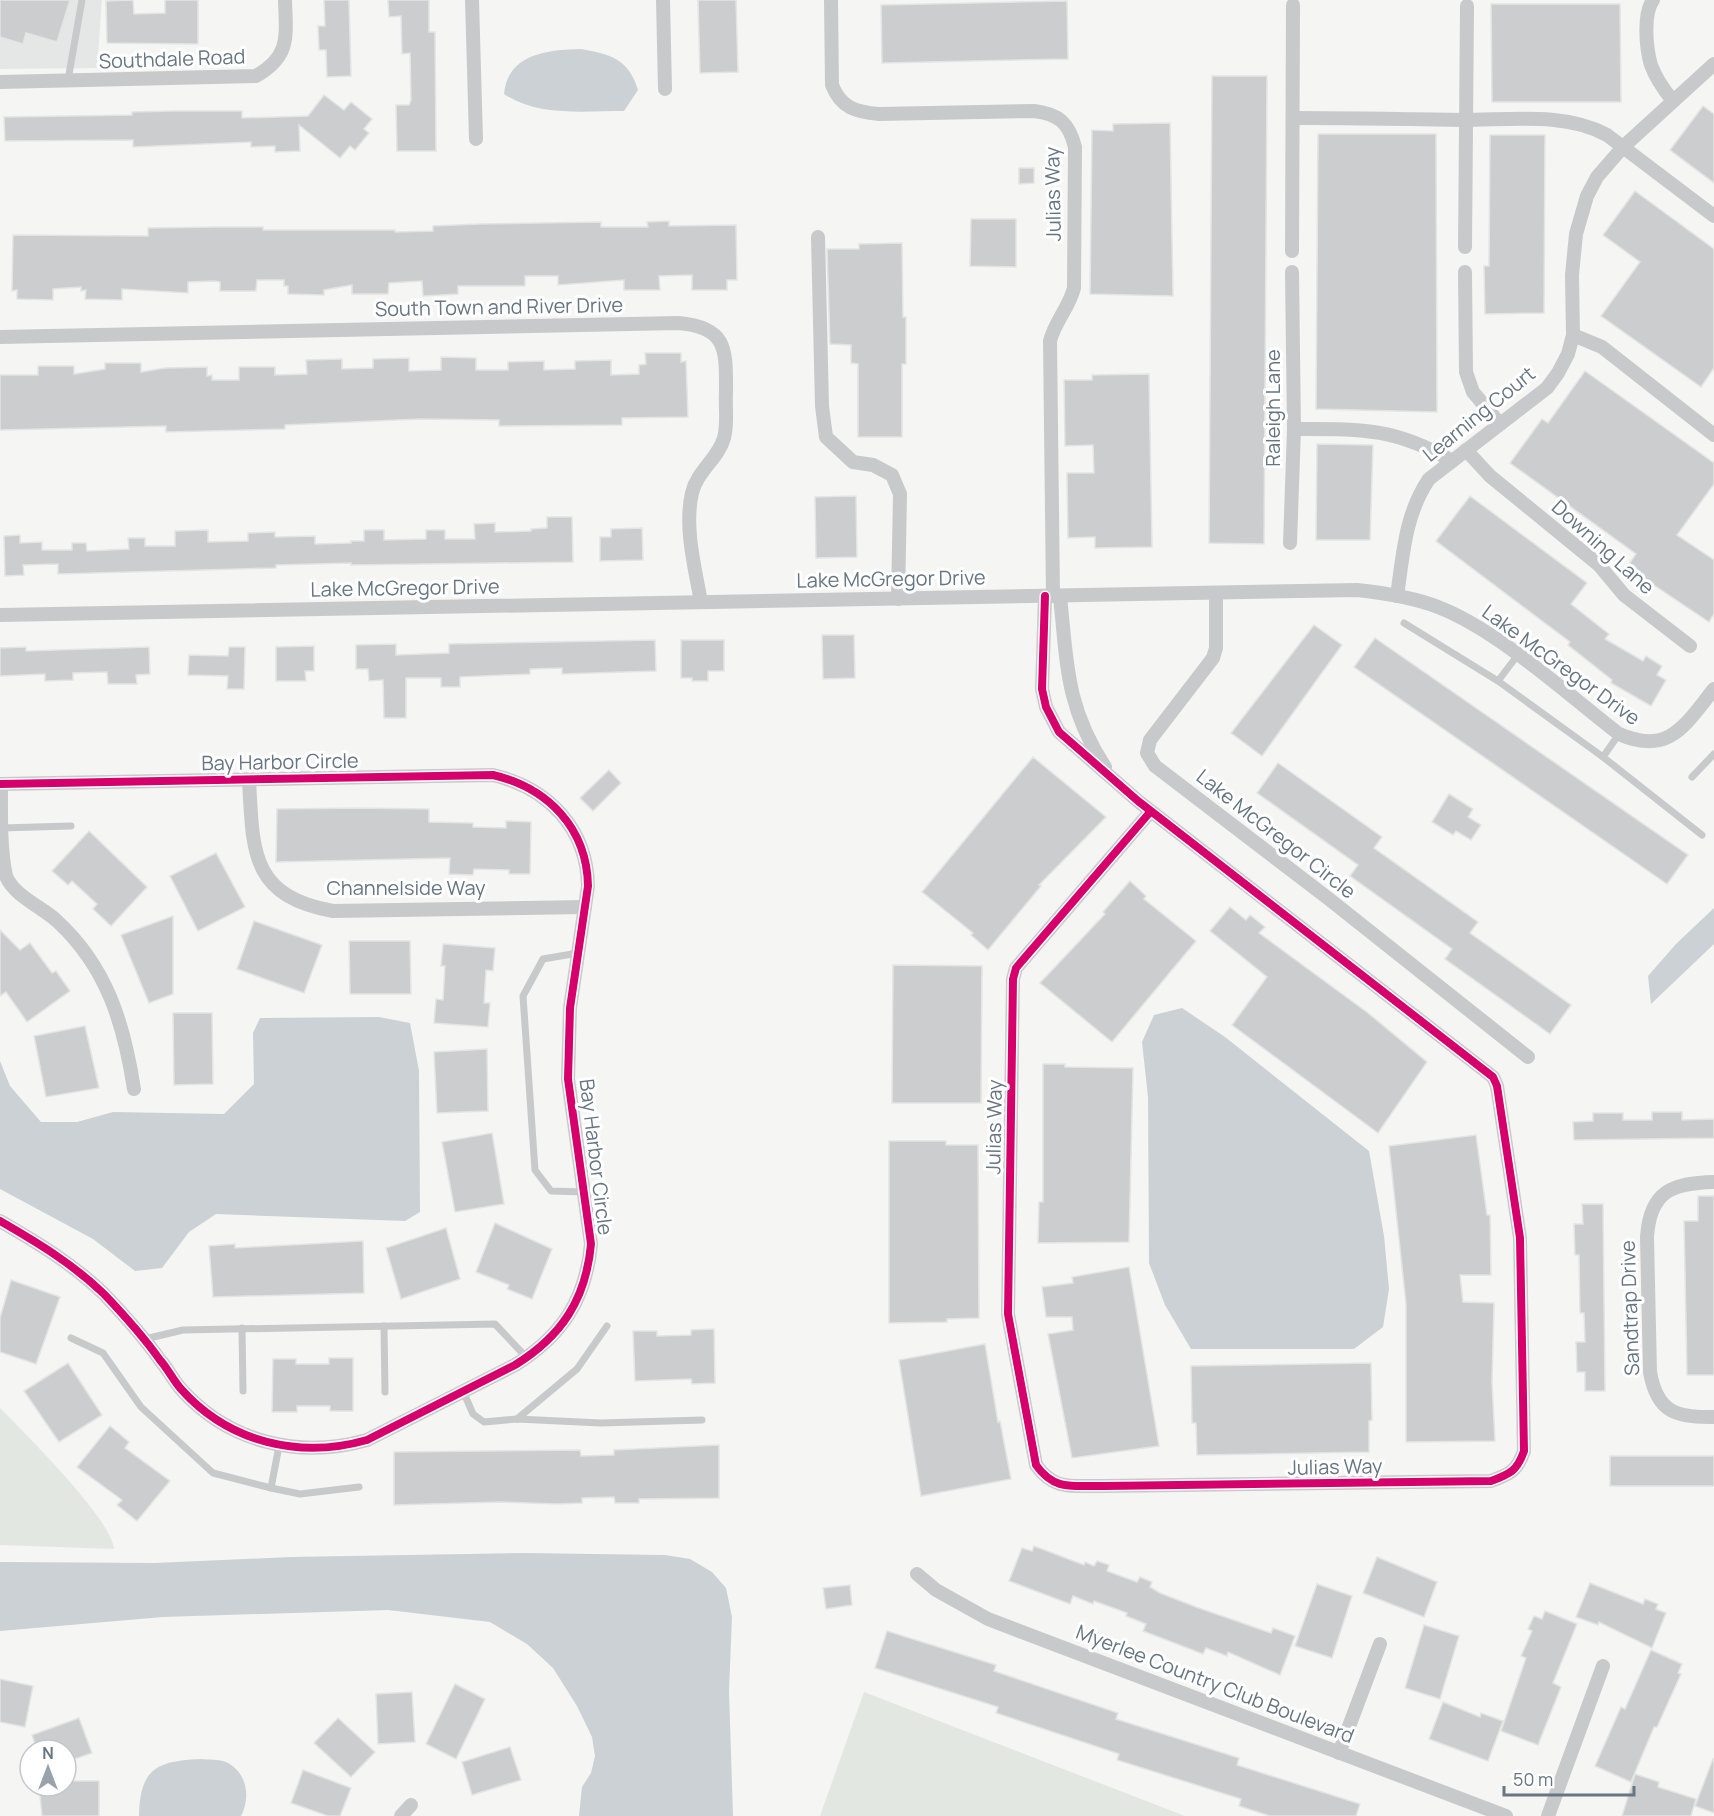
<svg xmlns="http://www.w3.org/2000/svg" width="1714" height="1816" font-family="Manrope,sans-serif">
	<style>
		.built { fill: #e5e7e7 }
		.green { fill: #e3e7e2 }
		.water { fill: #cbd1d5 }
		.building { fill: #cbcdce; stroke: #e4e4e4; stroke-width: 1.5 }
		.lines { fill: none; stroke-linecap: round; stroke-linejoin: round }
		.service { stroke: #c8c9ca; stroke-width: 7 }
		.minor { stroke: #c8c9ca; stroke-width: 14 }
		.cycleway-casing { stroke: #fff; stroke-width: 11 }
		.cycleway { stroke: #d6006c; stroke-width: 8 }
		.labels { text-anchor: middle; stroke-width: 6; stroke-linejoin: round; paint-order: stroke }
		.street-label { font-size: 20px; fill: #677682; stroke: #fff }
	</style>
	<rect width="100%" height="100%" fill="#f5f5f4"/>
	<!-- built -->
	<path class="built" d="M0 0H102L97 68 0 69Z"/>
	<!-- green -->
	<g class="green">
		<path d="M0 1408C24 1432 112 1520 114 1549L0 1545Z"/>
		<path d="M864 1692 1185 1816H820Z"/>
	</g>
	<!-- water -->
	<g class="water">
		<path d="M581 49C610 54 629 59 638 90L624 111C584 111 538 117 504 94 508 54 546 50 581 49Z"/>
		<path d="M1714 908V944L1651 1004 1648 976 1676 944Z"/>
		<path d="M1182 1008 1225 1037 1369 1151 1384 1236 1389 1289 1383 1327 1354 1349H1191L1165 1305 1149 1263 1148 1097 1142 1042 1154 1015Z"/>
		<path d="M379 1017 410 1023 419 1071 420 1212 405 1221 216 1214 189 1232 162 1268 135 1271 93 1239 0 1189V1061L10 1086 41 1122H77L113 1112 224 1114 254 1084 253 1033 260 1018Z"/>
		<path d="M523 1553 665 1555 690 1559 712 1572 726 1588 732 1617 729 1691 733 1816H579L582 1787 591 1773 595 1756 592 1737 577 1706 553 1668 527 1644 490 1622 388 1610 163 1617 0 1631V1562L155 1563 291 1557Z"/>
		<path d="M201 1759C209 1760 219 1759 226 1762 247 1772 251 1797 241 1816H139C140 1768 157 1761 201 1759Z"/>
	</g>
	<!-- building -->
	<g class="building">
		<path d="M0 0H70L57 42 26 33 23 44 0 37Z"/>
		<path d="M133 0 134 14 165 13V0H198V44L107 43 106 1Z"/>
		<path d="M324 0H349L351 76 327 77 326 50H319L318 26H325Z"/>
		<path d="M388 0H429V32H435L436 151H397L396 105H409L411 100 410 53 402 54 401 16 389 17Z"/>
		<path d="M698 0H736L738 72 700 73Z"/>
		<path d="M1067 1 1068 59 882 63 881 5Z"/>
		<path d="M1491 4H1620L1621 102H1492Z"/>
		<path d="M1212 76H1267L1264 544 1209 543Z"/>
		<path d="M324 95 344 110 351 102 372 119 364 129 369 133 355 150 350 146 340 158 299 125 300 151 275 152V146L251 147V142L133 147V140L5 141 4 117 132 115V112L172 111H242V118L308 116Z"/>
		<path d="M1703 106 1714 114V183L1670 150Z"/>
		<path d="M1170 123 1173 296 1090 294 1092 130 1113 131V124Z"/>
		<path d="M1318 134H1436L1437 412 1316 409Z"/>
		<path d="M1490 135H1545L1544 313 1485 314 1484 266H1489Z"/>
		<path d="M1019 168H1034V183L1019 184Z"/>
		<path d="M1635 191 1714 249V368L1701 387 1601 316 1640 262 1603 235Z"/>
		<path d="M971 219H1016V267L970 266Z"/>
		<path d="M669 221V226L736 225 737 280H727V290H692V275L659 276 660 290H624V280L558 285V276H525V286H458V294L423 296 422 281 389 283 388 294H352V285L324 290V295L288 294V286H284V280H257L256 291H220V282L215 281 188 282V293L122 289V300L85 299 86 290 81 291V287L53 289V300L17 299V290L12 291 13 235 148 236V228L216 227H263V230H395V232L433 231V226L479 224 601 222V227H648L647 222Z"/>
		<path d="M902 243 903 317H906V364H902V437H858V364L851 363V345L830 344 827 249H859V244Z"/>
		<path d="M645 353H681V362L686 361 688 417 622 418V425L499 426V420L420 419 285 425V429L166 432V426L0 430V375H38V366H74V374L105 369V363H141V372L165 368 207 367V376L212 375V380H239V367H275V375L307 374 306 360 342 359V369L373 368V359L409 358V371L441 370V357L476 358V370H508V362L544 361V370L575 369V361L611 360V375L639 374V365L646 364Z"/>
		<path d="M1585 371 1714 463V484L1677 535 1714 560V614L1709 622 1627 567 1636 554 1510 463 1542 419 1548 423Z"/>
		<path d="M1149 374 1152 547 1095 548V537L1068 538 1067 473H1094L1093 445 1065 446 1064 380H1092V375Z"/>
		<path d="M1317 444 1373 445 1370 540H1316Z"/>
		<path d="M856 496 857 557 816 558 815 497Z"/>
		<path d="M1470 496 1587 583 1571 604 1609 634 1605 639 1643 661 1646 656 1662 666 1657 675 1666 680 1651 706 1611 683 1612 680 1568 645 1570 642 1436 541Z"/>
		<path d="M547 517H572L573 562 351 565V563L276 565V568L58 574V564L23 565 24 575 5 576 4 536 20 535V543L42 542V550H72V543H86L87 551 129 549 128 538H145V546H175V531L208 530V542L248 541V533L275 532V537L315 536V544L351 543V541H364V530H384V540L426 539V530H445V539H475L474 524 495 523V532L531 531V529L547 528Z"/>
		<path d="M642 528 643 560 600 561V537H611V529Z"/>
		<path d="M1314 625 1342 645 1262 756 1231 733Z"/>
		<path d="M822 635H854L855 678 823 679Z"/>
		<path d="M1375 638 1688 855 1667 884 1354 667Z"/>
		<path d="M655 640 656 671 562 674V668L530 669V674L460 677V687H441V678H406V718H384L383 680 369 681 368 669H356V645L396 644V655L449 653V644Z"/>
		<path d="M681 640H724V671H708V681H692V678H681Z"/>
		<path d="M314 646V671H305L306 681H276V647Z"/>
		<path d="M26 647V651L149 647 150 674 136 675 137 684H108L107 672 73 673V680L45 681V674L0 676V648Z"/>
		<path d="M229 647H245L244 689H227L228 676 188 675 189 655 228 656Z"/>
		<path d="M1033 757 1106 817 1039 885 1041 886 988 950 971 935 973 933 922 892Z"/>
		<path d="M1278 763 1382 837 1374 848 1478 922 1470 933 1571 1005 1550 1034 1445 959 1452 949 1350 876 1358 865 1257 793Z"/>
		<path d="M609 770 621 783 593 811 580 798Z"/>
		<path d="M1449 794 1473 809 1468 817 1481 825 1471 840 1456 831 1453 835 1432 822Z"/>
		<path d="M358 808 429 809V822L473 823V827L506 828V821L531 822 530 874H509V870L474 869 473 875 449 874 450 858 276 862 277 809Z"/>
		<path d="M89 831 147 887 111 926 93 909 97 904 72 881 68 885 52 871Z"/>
		<path d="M216 853 245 907 198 931 170 876Z"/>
		<path d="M1130 881 1146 896 1144 899 1196 941 1112 1042 1040 983 1105 914 1103 912Z"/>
		<path d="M1230 907 1246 920 1250 915 1265 927 1259 933 1368 1013 1427 1062 1378 1133 1232 1025 1267 977 1210 931Z"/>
		<path d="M173 916V994L149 1003 121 935Z"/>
		<path d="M254 921 322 945 304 993 237 969Z"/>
		<path d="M0 930 20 950 30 943 52 973 56 971 70 991 27 1022 6 992 0 996Z"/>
		<path d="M349 941H410L411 994H350Z"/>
		<path d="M443 944 495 948 493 971 486 970 484 1003H490L488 1027 434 1023 436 999 443 1000 445 966H441Z"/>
		<path d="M893 965 982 966 981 1103H892Z"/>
		<path d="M173 1013H212L213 1084 174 1085Z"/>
		<path d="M85 1026 99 1088 46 1097 34 1036Z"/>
		<path d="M487 1049 488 1111 437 1113 434 1052Z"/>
		<path d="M1043 1064H1065V1067L1133 1068 1129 1242 1038 1243 1039 1202H1043Z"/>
		<path d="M1652 1112H1682V1120L1714 1119V1138L1574 1140 1573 1122 1593 1121V1113H1623V1120H1652Z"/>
		<path d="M492 1133 504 1204 455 1212 442 1142Z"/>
		<path d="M1476 1135 1487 1215H1490L1491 1275H1460L1463 1302 1494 1303 1492 1382 1495 1441 1406 1442V1304L1389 1146Z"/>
		<path d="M889 1141H946V1145H978L979 1318 947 1319V1322L889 1323Z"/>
		<path d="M1698 1196H1714V1375H1687L1684 1221H1698Z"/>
		<path d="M1582 1204H1603L1605 1391H1585V1372H1577L1576 1342H1585L1584 1313H1580L1579 1255H1575L1574 1224H1583Z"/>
		<path d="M495 1223 552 1249 532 1299 507 1289 509 1285 476 1272Z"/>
		<path d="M446 1228 460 1279 401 1299 386 1248Z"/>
		<path d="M363 1241 364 1293 213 1297 209 1246 235 1244V1248Z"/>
		<path d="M1129 1267 1159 1446 1072 1458 1048 1334 1073 1330 1072 1317H1046L1042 1287 1073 1283 1072 1277Z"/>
		<path d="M11 1280 60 1297 36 1364 0 1352V1318Z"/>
		<path d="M714 1329 715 1383 692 1384 691 1379 635 1381 633 1331H657V1336L691 1335V1330Z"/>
		<path d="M985 1344 998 1422 1000 1421 1011 1479 921 1496 899 1360Z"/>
		<path d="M329 1358H353V1411H330V1406H297V1412H272L273 1359H296V1364H329Z"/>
		<path d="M68 1363 102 1415 59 1442 24 1391Z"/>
		<path d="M1371 1363 1372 1420 1369 1421V1452L1197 1455 1196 1423H1192L1191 1366Z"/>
		<path d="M110 1426 129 1442 125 1448 170 1481 137 1521 117 1505 122 1500 77 1467Z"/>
		<path d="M719 1445V1498L639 1499V1503H615L614 1497 582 1498V1503L558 1504 500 1502 394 1505V1452L580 1450 581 1456 614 1455V1450Z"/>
		<rect x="1610" y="1456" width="104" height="30"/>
		<path d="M1034 1546 1084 1565 1085 1562 1094 1566 1097 1561 1109 1565 1107 1571 1137 1582 1140 1577 1152 1582 1150 1587 1160 1593 1196 1607 1271 1633 1273 1628 1295 1636 1280 1675 1228 1652 1227 1656 1206 1648 1203 1654 1143 1631 1146 1624 1126 1616 1127 1613 1094 1601 1093 1604 1073 1596 1070 1604 1009 1581 1022 1548 1032 1551Z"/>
		<path d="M1377 1557 1437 1582 1424 1617 1363 1593Z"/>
		<path d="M1590 1583 1643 1604 1645 1599 1658 1604 1656 1609 1666 1613 1652 1648 1599 1622 1598 1625 1576 1617Z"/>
		<path d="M1317 1584 1352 1596 1332 1658 1295 1646Z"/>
		<path d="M850 1585 852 1605 826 1609 823 1588Z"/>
		<path d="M1545 1611 1577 1624 1553 1683 1561 1687 1538 1745 1501 1731 1526 1658 1521 1656 1532 1631 1528 1629 1534 1616 1542 1619Z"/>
		<path d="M1424 1625 1459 1636 1440 1699 1405 1688Z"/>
		<path d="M887 1631 996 1665 994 1671 1118 1713 1116 1719 1239 1758 1237 1765 1360 1804 1356 1816H1270L1239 1806 1241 1799 1117 1760 1119 1754 996 1713 998 1707 875 1668Z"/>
		<path d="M1651 1650 1682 1664 1678 1673 1681 1674 1657 1727H1654L1631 1782 1595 1766 1621 1707 1625 1709Z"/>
		<path d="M0 1679 33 1686 25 1727 0 1722Z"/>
		<path d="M455 1684 485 1699 456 1759 426 1744Z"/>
		<path d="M412 1692 415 1742 378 1744 376 1694Z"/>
		<path d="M1443 1702 1480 1717 1481 1713 1503 1721 1488 1761 1429 1739Z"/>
		<path d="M79 1718 92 1753 66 1762V1750H37L32 1735Z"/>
		<path d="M338 1718 375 1752 351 1777 314 1743Z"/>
		<path d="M510 1747 521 1780 472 1795 462 1762Z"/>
		<path d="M1713 1759H1714V1813L1695 1806Z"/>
		<path d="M303 1770 351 1788 340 1816H328L291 1803Z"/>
		<path d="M1635 1774 1659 1782 1658 1787 1696 1799 1691 1816H1622Z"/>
		<path d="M66 1781H99V1816H42L39 1786H66Z"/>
	</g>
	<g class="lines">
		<!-- service -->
		<g class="service">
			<path d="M68 80 82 0"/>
			<path d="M1404 623 1498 681"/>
			<path d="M1517 656 1498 681 1603 757"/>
			<path d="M1619 734 1603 757 1702 835"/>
			<path d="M1692 777 1714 754"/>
			<path d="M1 828 71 826"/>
			<path d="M578 953 543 959 523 996 535 1170 551 1191 584 1192"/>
			<path d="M384 1326 385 1392"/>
			<path d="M242 1328 243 1391"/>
			<path d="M71 1338 103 1353 141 1407 213 1473 271 1488 279 1446"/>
			<path d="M145 1339 183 1330 495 1324 527 1358"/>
			<path d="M463 1391 473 1414 484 1422 517 1419 601 1423 702 1420"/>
			<path d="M517 1419 577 1369 607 1326"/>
			<path d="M271 1488 300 1494 359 1487"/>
		</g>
		<!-- minor -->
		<g class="minor">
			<path d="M472 0 476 139"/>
			<path d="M663 0 665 89"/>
			<path d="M831 0 832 85C841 108 856 112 879 114L1034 111C1059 114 1069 123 1075 147L1074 288C1069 308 1055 321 1050 341L1053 596"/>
			<path d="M1653 0C1643 14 1646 48 1651 65 1656 79 1664 90 1673 101"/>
			<path d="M0 82 256 76C291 56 286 36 285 0"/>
			<path d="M1293 118C1349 118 1406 119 1463 120 1510 120 1565 112 1607 135L1714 216"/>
			<path d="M818 237 822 406 826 437 853 462 873 465 892 475 900 494 898 599"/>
			<path d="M1465 247 1467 6"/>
			<path d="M1292 251 1293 5"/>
			<path d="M1465 272 1466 372 1473 392 1500 424"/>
			<path d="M1573 335 1602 347 1714 435"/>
			<path d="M0 337 678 323C728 327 726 350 726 392 725 407 728 424 724 438 718 459 697 471 692 493 684 527 695 568 701 602"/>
			<path d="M1294 429C1359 429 1394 427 1452 461"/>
			<path d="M1466 450 1490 476 1599 565 1624 595 1690 646"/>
			<path d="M1290 543 1294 429 1292 272"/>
			<path d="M1216 593V648L1213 658 1150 740 1147 753 1155 766 1329 899 1528 1057"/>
			<path d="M1045 596 1042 689 1046 707 1059 732 1138 801 1493 1077 1497 1086 1520 1238 1524 1451C1517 1471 1510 1474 1491 1481L1104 1486C1074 1485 1055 1492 1036 1465L1008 1314 1013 979 1016 968 1151 811"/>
			<path d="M1060 596C1067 664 1066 707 1105 767"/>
			<path d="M1397 596C1403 555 1405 514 1429 479L1547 388 1558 373 1568 354 1573 335 1572 275 1576 234 1587 196 1597 177 1623 147 1714 64"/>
			<path d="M0 615 1357 590C1384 593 1413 597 1438 607 1498 630 1567 694 1619 734 1669 756 1685 725 1714 689"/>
			<path d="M249 780C253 851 250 896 333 911L585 907"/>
			<path d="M0 784 493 775C548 788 587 828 588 886L570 1008 568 1079 591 1244C586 1299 562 1336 515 1365L367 1440C300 1459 229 1443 181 1389 173 1380 168 1369 160 1360 143 1336 124 1315 104 1294 73 1264 38 1243 0 1221"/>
			<path d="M1 784C1 812 0 849 6 876 14 896 42 907 57 921 107 967 124 1024 134 1089"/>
			<path d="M1714 1182C1672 1183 1650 1191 1647 1237L1650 1372C1657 1412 1676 1418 1714 1417"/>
			<path d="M917 1574 936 1590 988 1619 1506 1816"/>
			<path d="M1339 1753 1380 1644"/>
			<path d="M401 1816 411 1805"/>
			<path d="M1548 1816 1603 1666"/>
		</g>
		<defs>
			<g id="cycleway">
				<path d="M1045 596 1042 689 1046 707 1059 732 1138 801 1493 1077 1497 1086 1520 1238 1524 1451C1517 1471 1510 1474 1491 1481L1104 1486C1074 1485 1055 1492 1036 1465L1008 1314 1013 979 1016 968 1151 811"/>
				<path d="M0 784 493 775C548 788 587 828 588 886L570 1008 568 1079 591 1244C586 1299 562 1336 515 1365L367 1440C300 1459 229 1443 181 1389 173 1380 168 1369 160 1360 143 1336 124 1315 104 1294 73 1264 38 1243 0 1221"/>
			</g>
		</defs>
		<!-- cycleway casing -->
		<use href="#cycleway" class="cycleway-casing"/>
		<!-- cycleway -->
		<use href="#cycleway" class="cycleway"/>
	</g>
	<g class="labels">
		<!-- street labels -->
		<g class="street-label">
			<text transform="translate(172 59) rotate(-2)" y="7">Southdale Road</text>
			<text transform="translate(1053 194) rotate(-91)" y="7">Julias Way</text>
			<text transform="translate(499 307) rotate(-1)" y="7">South Town and River Drive</text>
			<text transform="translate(1273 408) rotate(-90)" y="7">Raleigh Lane</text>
			<text transform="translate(1479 414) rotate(-39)" y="7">Learning Court</text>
			<text transform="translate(1603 547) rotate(42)" y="7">Downing Lane</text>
			<text transform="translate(891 579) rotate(-1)" y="7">Lake McGregor Drive</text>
			<text transform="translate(405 588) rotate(-1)" y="7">Lake McGregor Drive</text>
			<text transform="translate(1561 665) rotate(36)" y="7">Lake McGregor Drive</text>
			<text transform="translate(280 762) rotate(-1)" y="7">Bay Harbor Circle</text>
			<text transform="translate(1276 834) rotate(38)" y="7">Lake McGregor Circle</text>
			<text x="406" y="895">Channelside Way</text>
			<text transform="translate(994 1127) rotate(-89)" y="7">Julias Way</text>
			<text transform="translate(596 1157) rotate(83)" y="7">Bay Harbor Circle</text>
			<text transform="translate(1630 1308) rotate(-92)" y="7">Sandtrap Drive</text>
			<text transform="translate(1335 1467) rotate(-1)" y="7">Julias Way</text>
			<text transform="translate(1215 1684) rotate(21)" y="7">Myerlee Country Club Boulevard</text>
		</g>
	</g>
	<!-- north arrow -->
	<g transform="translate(48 1768)"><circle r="28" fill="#ffffff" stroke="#c2c8cd" stroke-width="1.5"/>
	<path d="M0-4.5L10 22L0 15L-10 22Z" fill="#99a2aa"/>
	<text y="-9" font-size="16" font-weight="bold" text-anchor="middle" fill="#677682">N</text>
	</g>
	<!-- scale -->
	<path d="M1504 1786v9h130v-9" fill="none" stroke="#677682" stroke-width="3"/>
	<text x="1513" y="1786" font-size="18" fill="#677682" stroke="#ffffff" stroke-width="4.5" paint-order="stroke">50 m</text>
</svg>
